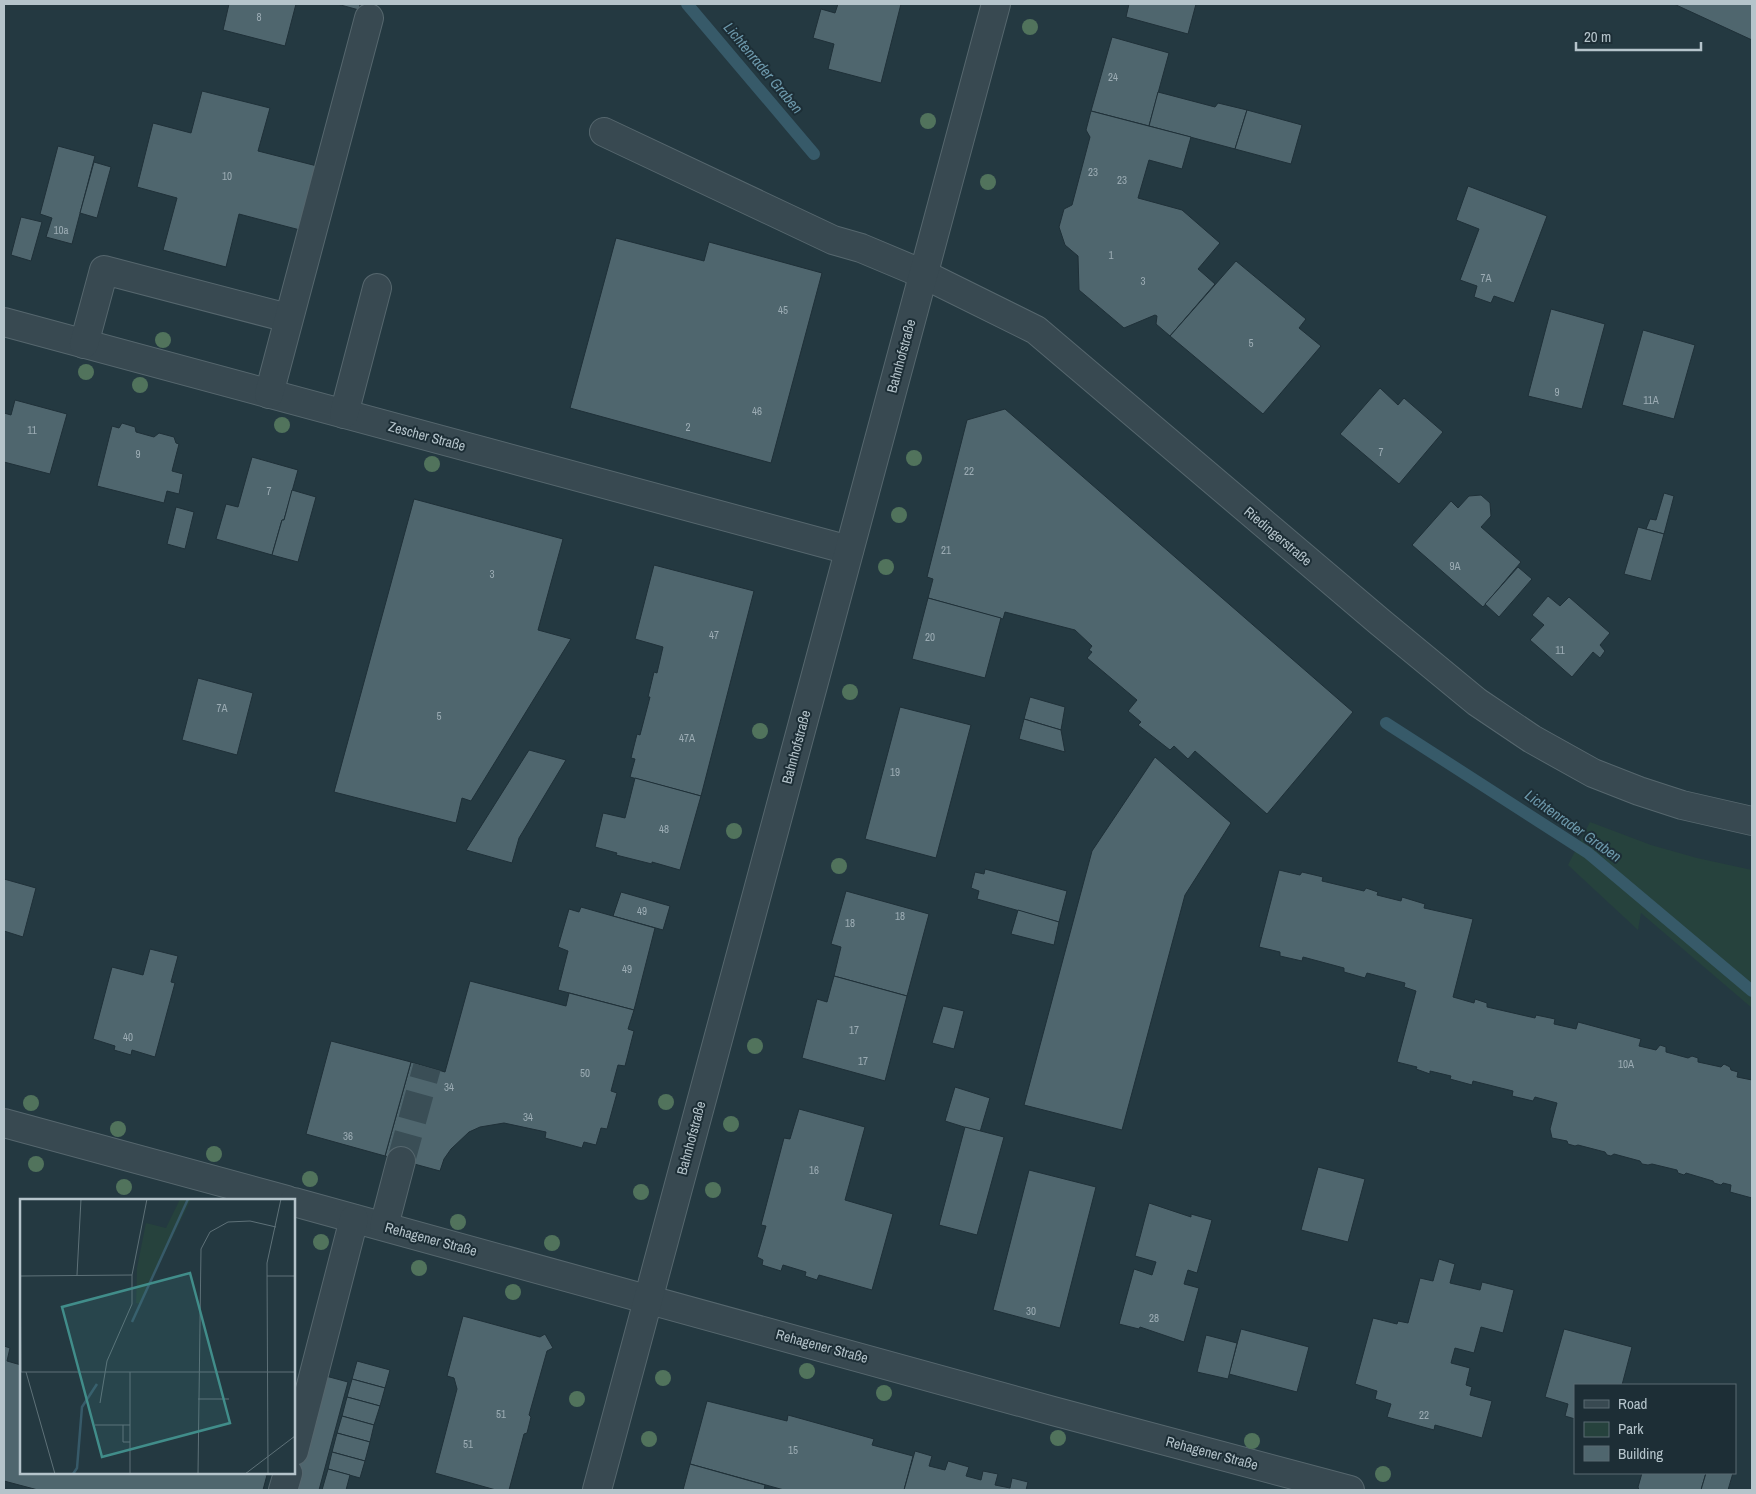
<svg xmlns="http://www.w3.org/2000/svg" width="1756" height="1494" font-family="'Archivo Narrow',sans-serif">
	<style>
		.green { fill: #26423d }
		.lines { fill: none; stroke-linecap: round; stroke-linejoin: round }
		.stream { stroke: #375a69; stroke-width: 12 }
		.building { fill: #4f666e; stroke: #1f3038 }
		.minor-tunnel { stroke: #3a4e56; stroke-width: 28; stroke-dasharray: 28 14; stroke-linecap: butt }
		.minor-casing { stroke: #56676e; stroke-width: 30 }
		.minor { stroke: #384951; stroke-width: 28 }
		.tree { fill: #51735c }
		.labels { text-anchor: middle; stroke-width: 4; stroke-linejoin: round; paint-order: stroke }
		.number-label { font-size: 11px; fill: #9cacb4 }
		.street-label { font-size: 14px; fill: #b5c4cb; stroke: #1d2e36 }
		.water-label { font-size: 15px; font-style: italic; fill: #6d99ac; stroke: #1d2e36 }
		.inset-river { fill: none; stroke: #375a69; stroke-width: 2.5 }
		.inset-road { fill: none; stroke: #5e7178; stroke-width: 1 }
		.view { fill: #418d8a; fill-opacity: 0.15; stroke: #418d8a; stroke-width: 2.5 }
		.inset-edge { fill: none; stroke: #b5c4cb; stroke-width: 2.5 }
	</style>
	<rect width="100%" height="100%" fill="#243941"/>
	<!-- green -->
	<path class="green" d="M1590 822 1651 845 1697 858 1752 870V1008L1641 913 1638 930 1568 865Z"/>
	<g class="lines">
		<!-- stream -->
		<g class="stream">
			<path d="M687 4 814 154"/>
			<path d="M1386 723 1588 853 1752 991"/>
		</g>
	</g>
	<!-- building -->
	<g class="building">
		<path d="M229 4H296L285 46 223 30Z"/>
		<path d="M337 4H360L359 10Z"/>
		<path d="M838 4H901L881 83 828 69 834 44 813 38 821 9 835 13Z"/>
		<path d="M1129 4H1196L1188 34 1126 17Z"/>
		<path d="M1674 4H1752V40Z"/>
		<path d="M1112 37 1169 53 1149 126 1091 111Z"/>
		<path d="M202 91 270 108 258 151 317 166 300 230 239 214 226 267 163 250 177 198 137 187 153 123 191 133Z"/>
		<path d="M1158 92 1215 107 1218 103 1247 110 1235 149 1149 126Z"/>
		<path d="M1247 110 1302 125 1291 164 1235 149Z"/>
		<path d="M1091 111 1191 137 1182 169 1149 160 1138 198 1182 210 1220 243 1198 269 1215 284 1170 336 1156 324 1157 316 1155 315 1124 328 1079 290 1078 256 1065 245 1059 227 1064 209 1072 205 1090 137 1086 130Z"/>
		<path d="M58 146 95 156 72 244 46 237 52 218 40 214Z"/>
		<path d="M94 162 111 167 97 218 80 213Z"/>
		<path d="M1468 186 1547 216 1514 303 1494 296 1491 303 1474 297 1477 286 1460 280 1479 229 1456 220Z"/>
		<path d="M21 217 42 222 31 261 11 255Z"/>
		<path d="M616 238 704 261 709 242 822 273 771 463 570 408Z"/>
		<path d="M1236 261 1306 319 1299 328 1321 346 1263 414 1170 336Z"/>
		<path d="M1551 309 1605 324 1582 409 1528 396Z"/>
		<path d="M1643 330 1695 345 1674 419 1622 405Z"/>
		<path d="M1380 388 1398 405 1404 398 1443 432 1399 484 1340 434Z"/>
		<path d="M15 400 67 414 50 474 4 462V413L11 415Z"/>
		<path d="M1005 409 1353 712 1267 814 1195 751 1188 759 1174 746 1170 750 1138 725 1141 722 1128 711 1137 700 1087 658 1092 652 1089 650 1092 646 1075 630 1005 612 1003 619 928 598 933 579 927 577 967 420Z"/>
		<path d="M122 423 135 427 136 432 154 437 159 433 174 437 176 443 179 444 172 471 183 474 179 494 167 491 164 503 97 486 112 426 119 428Z"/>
		<path d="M252 457 298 470 284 520H282L272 555 216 539 226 504 238 507Z"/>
		<path d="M292 490 316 497 298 562 272 555 282 520H284Z"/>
		<path d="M1664 493 1674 496 1664 534 1646 529 1650 519 1656 520Z"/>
		<path d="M1481 495 1490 503 1491 516 1481 527 1521 562 1483 607 1412 545 1451 501 1458 508 1469 496Z"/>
		<path d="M414 499 563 539 538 630 571 639 471 801 462 798 456 823 334 792Z"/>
		<path d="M176 507 194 512 185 549 167 544Z"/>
		<path d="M1638 527 1664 534 1651 581 1624 574Z"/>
		<path d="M654 565 754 591 701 796 630 777 635 759 631 758 637 734 640 735 650 697H648L654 672 657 673 663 647 635 639Z"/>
		<path d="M1518 567 1532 579 1499 617 1485 604Z"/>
		<path d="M1548 596 1560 606 1569 597 1610 633 1600 645 1605 651 1600 658 1593 652 1572 677 1530 640 1544 625 1532 615Z"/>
		<path d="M928 598 1001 618 985 678 912 659Z"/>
		<path d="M198 678 253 693 237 755 182 740Z"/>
		<path d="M1030 697 1065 707 1061 730 1024 719Z"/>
		<path d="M900 707 971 725 936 858 865 839Z"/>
		<path d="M1024 719 1061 730 1065 752 1019 739Z"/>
		<path d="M529 750 566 760 519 838 512 863 466 850Z"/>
		<path d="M1155 757 1231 823 1185 895 1122 1130 1024 1105 1092 851Z"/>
		<path d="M635 778 701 796 680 870 652 862V864L616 855 617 853 595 847 603 813 625 818Z"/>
		<path d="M985 869 1067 891 1059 922 977 899 979 891 971 888 975 872 984 874Z"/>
		<path d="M1279 870 1300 875 1302 872 1323 877 1322 881 1364 891 1366 888 1378 892 1377 895 1401 901 1402 897 1425 904 1424 908 1473 919 1453 997 1474 1003 1475 999 1487 1003V1007L1535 1018 1536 1015 1555 1019 1554 1024 1576 1029 1578 1022 1641 1039 1639 1046 1656 1050 1660 1045 1666 1047V1052L1688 1058 1692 1056 1698 1058V1062L1721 1067 1724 1064 1730 1067 1731 1070 1738 1072 1737 1077 1752 1080V1198L1730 1192 1731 1185 1723 1183 1721 1185 1714 1183 1713 1181 1686 1173 1684 1175 1678 1173 1677 1170 1652 1164 1648 1165 1642 1164 1640 1161 1614 1154 1611 1156 1607 1155 1605 1152 1578 1145 1575 1146 1568 1144 1567 1141 1552 1138 1550 1129 1557 1103 1535 1097 1533 1101 1512 1096 1513 1091 1473 1081 1472 1085 1450 1079 1451 1076 1430 1071V1074L1416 1069 1417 1067 1397 1062 1416 991 1404 987 1405 983 1367 973 1365 978 1344 972V968L1303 957 1302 961 1280 956V952L1259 947Z"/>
		<path d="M4 879 36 888 23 937 4 931Z"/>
		<path d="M846 891 929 914 907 996 834 976 841 947 831 944Z"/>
		<path d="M621 892 670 906 663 930 613 916Z"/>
		<path d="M581 907 655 928 634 1010 558 990 568 951 558 947 569 909 579 912Z"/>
		<path d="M1018 910 1059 922 1054 945 1011 934Z"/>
		<path d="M150 949 178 956 171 982 175 983 155 1057 132 1050 131 1055 114 1050 115 1046 93 1039 112 967 143 975Z"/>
		<path d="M834 976 907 996 885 1081 802 1058 817 999 827 1002Z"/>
		<path d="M470 981 566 1006 569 993 634 1010 628 1029 634 1031 625 1066 618 1065 611 1091 617 1093 607 1129 601 1128 596 1145 584 1142 582 1148 545 1138 546 1132 504 1123 480 1127 469 1132 451 1149 444 1159 440 1171 385 1156 411 1062 445 1072Z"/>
		<path d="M943 1006 964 1011 954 1049 932 1043Z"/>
		<path d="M331 1041 411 1062 385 1156 306 1134Z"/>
		<path d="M955 1087 990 1098 980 1132 945 1121Z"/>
		<path d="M799 1109 865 1127 845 1200 893 1214 872 1290 819 1275 817 1280 805 1276 806 1272 783 1265 781 1271 762 1265 763 1260 757 1257 766 1226 761 1225 784 1138 790 1139Z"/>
		<path d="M965 1127 1004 1137 977 1235 939 1225Z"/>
		<path d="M1318 1167 1365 1179 1348 1242 1301 1230Z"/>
		<path d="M1029 1170 1096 1187 1060 1328 993 1310Z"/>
		<path d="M1149 1203 1191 1217V1214L1212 1220 1197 1273 1188 1270 1184 1284 1199 1288 1184 1342 1140 1327 1139 1329 1119 1324 1134 1269 1152 1275 1156 1262 1135 1256Z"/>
		<path d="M1439 1259 1455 1264 1450 1283 1480 1290 1482 1282 1514 1290 1503 1333 1481 1327 1474 1353 1455 1348 1451 1363 1470 1368 1466 1385 1472 1387 1470 1395 1492 1401 1482 1438 1435 1425 1434 1430 1387 1417 1391 1404 1375 1399 1377 1391 1355 1384 1373 1318 1397 1324 1398 1321 1408 1323 1420 1278 1433 1281Z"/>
		<path d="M463 1316 540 1337 545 1334 553 1348 547 1351 529 1415 531 1417 527 1433 524 1434 509 1490H496L435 1473 457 1389 454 1378 447 1376Z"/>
		<path d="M1241 1329 1309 1347 1297 1392 1229 1374Z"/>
		<path d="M1564 1329 1632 1347 1622 1385H1575V1419L1565 1416 1568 1404 1545 1397Z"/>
		<path d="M1206 1335 1237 1343 1228 1379 1197 1372Z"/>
		<path d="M4 1346 10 1348 7 1361 21 1365V1473H258L267 1475 263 1490H38L4 1481Z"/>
		<path d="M357 1361 390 1370 385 1388 352 1379Z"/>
		<path d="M322 1375 348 1382 319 1490H291Z"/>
		<path d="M352 1379 385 1388 380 1406 347 1397Z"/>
		<path d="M347 1397 380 1406 374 1425 342 1416Z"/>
		<path d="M707 1401 787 1421 788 1415 874 1439 872 1445 913 1456 904 1490H784L690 1464Z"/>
		<path d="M342 1416 374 1425 370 1442 337 1433Z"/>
		<path d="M337 1433 370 1442 365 1461 332 1452Z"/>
		<path d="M915 1451 932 1456 929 1466 945 1470 948 1461 969 1467 966 1476 981 1480 983 1471 998 1474 995 1485 1010 1488 1012 1478 1028 1482 1026 1490H904Z"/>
		<path d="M332 1452 365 1461 360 1478 328 1469Z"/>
		<path d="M690 1464 765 1485 764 1490H683Z"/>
		<path d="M328 1469 350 1475 346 1490H322Z"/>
		<path d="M1642 1473H1706L1701 1490H1639L1638 1487Z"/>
		<path d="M1706 1473H1733L1728 1490H1701Z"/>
	</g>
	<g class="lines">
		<!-- minor-tunnel -->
		<path class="minor-tunnel" d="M401 1161 427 1067"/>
		<defs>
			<g id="minor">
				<path d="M604 132 833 240 861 248 923 274 1036 330 1380 622 1477 702 1532 739 1593 773 1639 791 1682 805 1752 821"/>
				<path d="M4 322 849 550"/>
				<path d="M84 344 104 270 288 318"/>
				<path d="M269 394 369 18"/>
				<path d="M344 414 377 288"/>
				<path d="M4 1123 287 1200"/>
				<path d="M294 1202 1053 1411 1350 1490"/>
				<path d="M384 1226 401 1161"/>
				<path d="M294 1451 354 1219"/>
				<path d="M283 1490 288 1473"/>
				<path d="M597 1490 996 4"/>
			</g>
		</defs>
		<!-- minor casing -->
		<use href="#minor" class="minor-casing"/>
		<!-- minor -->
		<use href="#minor" class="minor"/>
	</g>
	<!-- trees -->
	<g class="tree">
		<circle cx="1030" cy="27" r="8"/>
		<circle cx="928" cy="121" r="8"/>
		<circle cx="988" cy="182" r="8"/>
		<circle cx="163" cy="340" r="8"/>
		<circle cx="86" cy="372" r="8"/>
		<circle cx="140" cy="385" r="8"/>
		<circle cx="282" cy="425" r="8"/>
		<circle cx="914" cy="458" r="8"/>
		<circle cx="432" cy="464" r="8"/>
		<circle cx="899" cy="515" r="8"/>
		<circle cx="886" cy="567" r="8"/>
		<circle cx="850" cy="692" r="8"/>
		<circle cx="760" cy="731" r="8"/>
		<circle cx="734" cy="831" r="8"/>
		<circle cx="839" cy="866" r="8"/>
		<circle cx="755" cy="1046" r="8"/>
		<circle cx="666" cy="1102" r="8"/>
		<circle cx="31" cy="1103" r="8"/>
		<circle cx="731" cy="1124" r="8"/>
		<circle cx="118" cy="1129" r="8"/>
		<circle cx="214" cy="1154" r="8"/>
		<circle cx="36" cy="1164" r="8"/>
		<circle cx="310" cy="1179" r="8"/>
		<circle cx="124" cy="1187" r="8"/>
		<circle cx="713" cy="1190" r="8"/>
		<circle cx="641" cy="1192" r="8"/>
		<circle cx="458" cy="1222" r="8"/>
		<circle cx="321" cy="1242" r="8"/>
		<circle cx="552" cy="1243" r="8"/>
		<circle cx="419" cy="1268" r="8"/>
		<circle cx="513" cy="1292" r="8"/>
		<circle cx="807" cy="1371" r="8"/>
		<circle cx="663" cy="1378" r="8"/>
		<circle cx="884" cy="1393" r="8"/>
		<circle cx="577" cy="1399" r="8"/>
		<circle cx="1058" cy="1438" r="8"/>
		<circle cx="649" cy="1439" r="8"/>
		<circle cx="1252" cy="1441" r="8"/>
		<circle cx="1383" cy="1474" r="8"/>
	</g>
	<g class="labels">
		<!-- number labels -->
		<g class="number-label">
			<text x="259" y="21">8</text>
			<text x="1113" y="81">24</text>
			<text x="1093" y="176">23</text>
			<text x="227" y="180">10</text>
			<text x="1122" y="184">23</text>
			<text x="61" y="234">10a</text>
			<text x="1111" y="259">1</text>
			<text x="1486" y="282">7A</text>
			<text x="1143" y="285">3</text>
			<text x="783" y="314">45</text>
			<text x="1251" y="347">5</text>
			<text x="1557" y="396">9</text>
			<text x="1651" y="404">11A</text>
			<text x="757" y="415">46</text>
			<text x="688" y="431">2</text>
			<text x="32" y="434">11</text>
			<text x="1381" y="456">7</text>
			<text x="138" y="458">9</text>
			<text x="969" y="475">22</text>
			<text x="269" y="495">7</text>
			<text x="946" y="554">21</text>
			<text x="1455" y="570">9A</text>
			<text x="492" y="578">3</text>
			<text x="714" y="639">47</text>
			<text x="930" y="641">20</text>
			<text x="1560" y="654">11</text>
			<text x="222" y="712">7A</text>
			<text x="439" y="720">5</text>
			<text x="687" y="742">47A</text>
			<text x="895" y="776">19</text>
			<text x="664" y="833">48</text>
			<text x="642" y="915">49</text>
			<text x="900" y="920">18</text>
			<text x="850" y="927">18</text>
			<text x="627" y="973">49</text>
			<text x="854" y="1034">17</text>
			<text x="128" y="1041">40</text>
			<text x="863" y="1065">17</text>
			<text x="1626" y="1068">10A</text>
			<text x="585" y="1077">50</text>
			<text x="449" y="1091">34</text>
			<text x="528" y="1121">34</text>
			<text x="348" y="1140">36</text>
			<text x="814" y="1174">16</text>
			<text x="1031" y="1315">30</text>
			<text x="1154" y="1322">28</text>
			<text x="501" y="1418">51</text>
			<text x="1424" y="1419">22</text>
			<text x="468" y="1448">51</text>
			<text x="793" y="1454">15</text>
		</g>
		<!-- street labels -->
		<g class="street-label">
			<text transform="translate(901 356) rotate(-75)" y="5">Bahnhofstraße</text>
			<text transform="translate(427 436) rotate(15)" y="5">Zescher Straße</text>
			<text transform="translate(1278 536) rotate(40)" y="5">Riedingerstraße</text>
			<text transform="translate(796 747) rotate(-75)" y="5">Bahnhofstraße</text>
			<text transform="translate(691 1138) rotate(-75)" y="5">Bahnhofstraße</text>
			<text transform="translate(431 1239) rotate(15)" y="5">Rehagener Straße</text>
			<text transform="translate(822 1346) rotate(15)" y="5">Rehagener Straße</text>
			<text transform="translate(1212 1453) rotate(15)" y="5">Rehagener Straße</text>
		</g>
		<!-- water labels -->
		<g class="water-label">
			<text transform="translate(763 68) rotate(50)" y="5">Lichtenrader Graben</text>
			<text transform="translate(1573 826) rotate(35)" y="5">Lichtenrader Graben</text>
		</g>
	</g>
	<!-- overview -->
	<g transform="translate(20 1199)">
		<rect width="275" height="275" fill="#243941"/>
		<path d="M160 0H171L120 105 116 104 117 69 126 24 146 29Z" fill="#26423d"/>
		<path class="inset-river" d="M112 123 168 0M53 275 57 269 62 208 77 185"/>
		<path class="inset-road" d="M0 54 1 173M57 76 61 0M1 77 112 76M247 77H275M0 173H275M6 173 35 275M178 200H209M80 204 87 162 112 105V76L127 0M75 226H110M103 226V243H110M110 275V173M178 275 181 50 190 33 208 23 230 22 256 28M225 275 275 237M248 275 247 64 261 0"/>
		<path class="view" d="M170 74 210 224 82 258 42 108Z"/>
		<rect width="275" height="275" class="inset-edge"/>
	</g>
	<!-- border -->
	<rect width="1756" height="1494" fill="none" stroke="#b5c4cb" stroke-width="10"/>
	<!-- legend -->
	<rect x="1574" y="1384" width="162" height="90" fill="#1d2e36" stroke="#5a6a72"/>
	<rect x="1584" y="1400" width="25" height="8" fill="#384951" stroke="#5a6a72"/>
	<text x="1618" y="1409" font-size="15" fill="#b5c4cb">Road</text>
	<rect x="1584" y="1422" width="25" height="15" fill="#26423d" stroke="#5a6a72"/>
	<text x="1618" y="1434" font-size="15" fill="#b5c4cb">Park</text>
	<rect x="1584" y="1446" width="25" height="15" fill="#4f666e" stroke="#5a6a72"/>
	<text x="1618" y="1459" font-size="15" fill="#b5c4cb">Building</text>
	<!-- scale -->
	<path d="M1576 42v8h125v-8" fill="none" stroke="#b5c4cb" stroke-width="2.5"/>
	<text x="1584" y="42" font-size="15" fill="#b5c4cb" stroke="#1d2e36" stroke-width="4" paint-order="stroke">20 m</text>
</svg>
